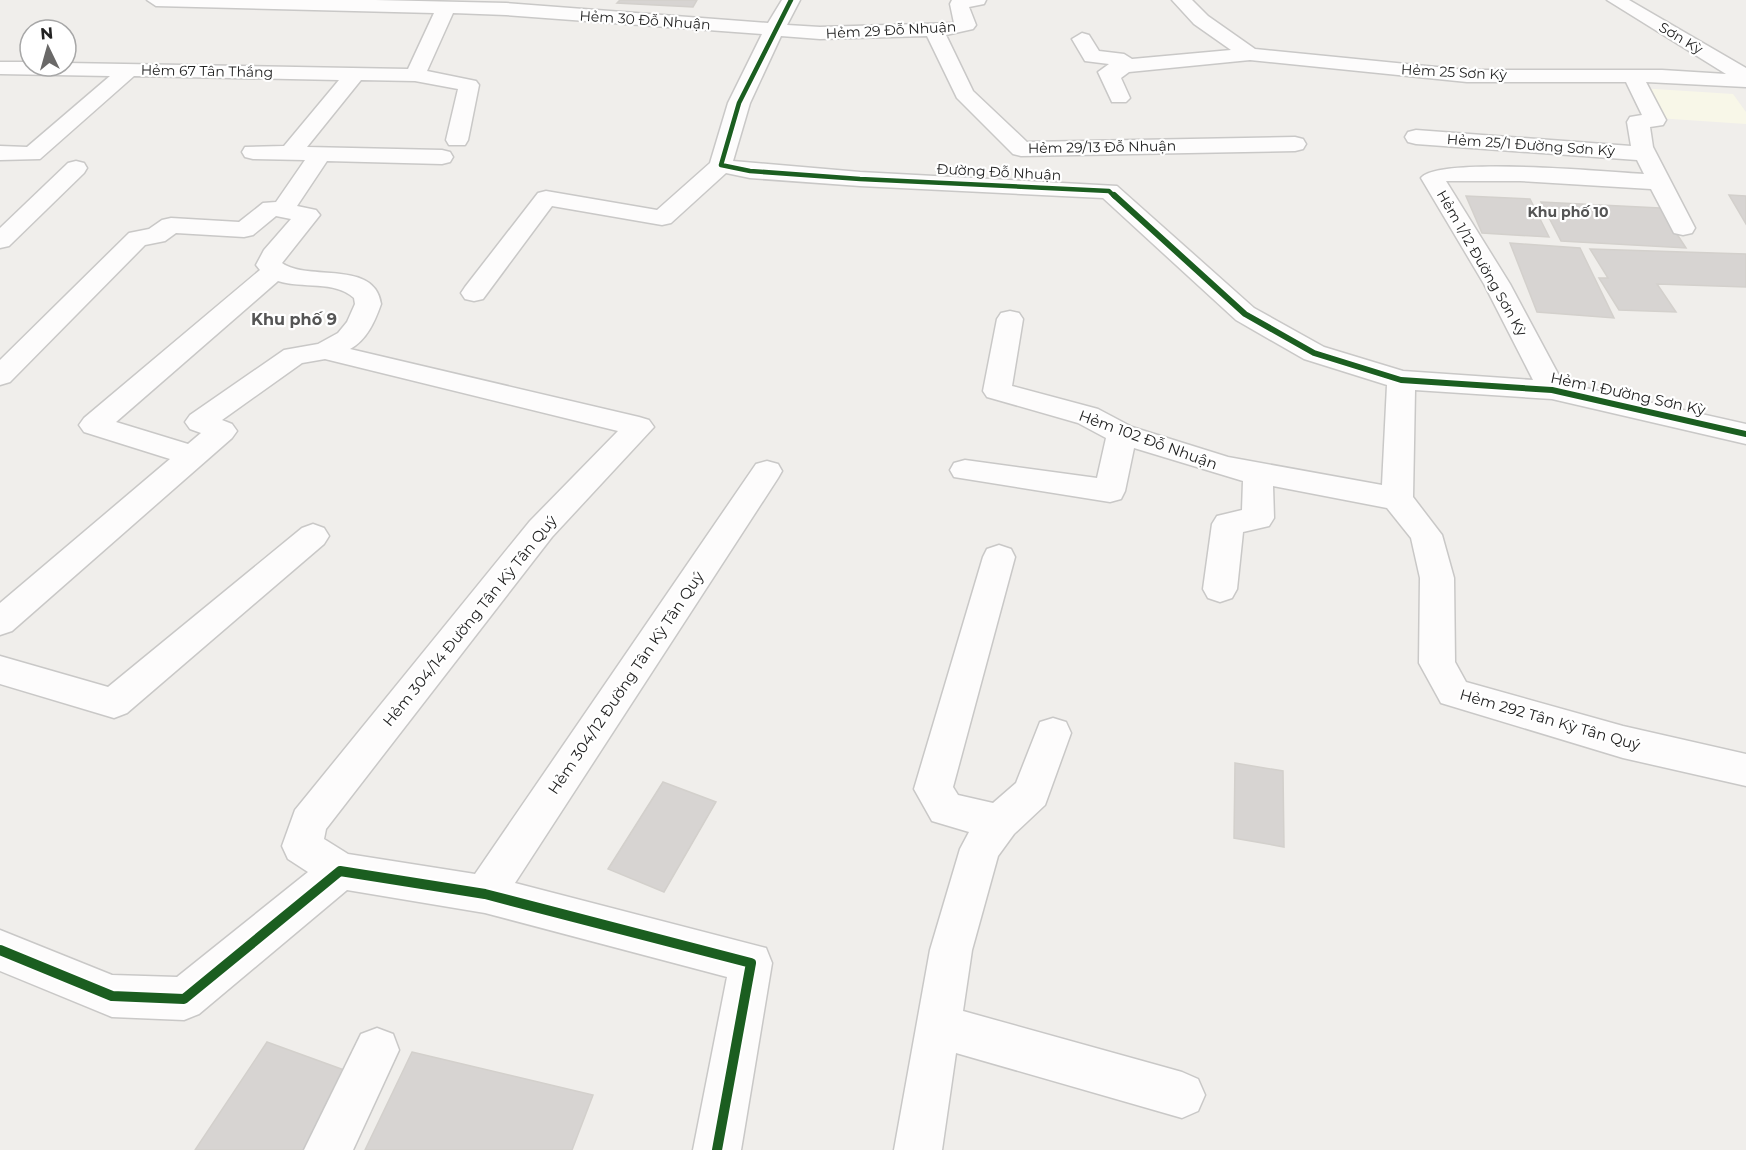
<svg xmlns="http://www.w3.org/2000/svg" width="1746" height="1150" font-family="Montserrat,sans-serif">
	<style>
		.education { fill: #f8f7e8 }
		.building { fill: #d7d4d2; stroke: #d3d0cc; stroke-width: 1.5 }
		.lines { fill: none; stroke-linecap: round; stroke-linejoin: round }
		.minor-casing { stroke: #c9c8c7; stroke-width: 3 }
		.minor { fill: #fdfcfc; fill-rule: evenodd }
		.cycleway-far2-casing { stroke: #fff; stroke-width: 7 }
		.cycleway-far1-casing { stroke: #fff; stroke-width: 9 }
		.cycleway-casing { stroke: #fff; stroke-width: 14 }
		.cycleway-far2 { stroke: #1b5e20; stroke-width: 4.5 }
		.cycleway-far1 { stroke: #1b5e20; stroke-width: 6 }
		.cycleway { stroke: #1b5e20; stroke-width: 10 }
		.labels { text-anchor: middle; stroke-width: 4.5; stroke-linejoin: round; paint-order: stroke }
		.far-street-label { font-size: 14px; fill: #222; stroke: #fff }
		.far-neighbourhood-label { font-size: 14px; font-weight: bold; fill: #555; stroke: #fff }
		.street-label { font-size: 15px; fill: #222; stroke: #fff }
		.neighbourhood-label { font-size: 16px; font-weight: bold; fill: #555; stroke: #fff }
	</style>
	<rect width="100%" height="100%" fill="#f0eeeb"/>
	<!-- education -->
	<path class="education" d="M1639 88 1733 94 1746 112V124L1657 118Z"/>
	<!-- building -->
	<g class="building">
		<path d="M620 0H697L693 7 617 3Z"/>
		<path d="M1729 195 1746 196V224Z"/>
		<path d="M1466 196 1530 199 1549 237 1482 233Z"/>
		<path d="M1541 202 1660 208 1686 248 1561 241Z"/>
		<path d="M1510 243 1580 248 1614 318 1537 312Z"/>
		<path d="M1590 249 1746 254V287L1657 284 1676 312 1619 310 1599 278H1608Z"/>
		<path d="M1235 763 1283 771 1284 847 1234 838Z"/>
		<path d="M663 782 716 802 664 892 608 869Z"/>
		<path d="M267 1042 355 1074 309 1150H195Z"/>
		<path d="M412 1052 593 1095 572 1150H365Z"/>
	</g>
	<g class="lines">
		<defs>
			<g id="minor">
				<path d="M147 0H375L506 3 768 23 782 0H800L787 25 820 27 954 23 950 4 952 0H986L984 4 969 7 976 25 973 29 946 35 973 91 1027 142 1295 137 1303 139 1306 144 1303 149 1295 151 1021 156 1013 154 957 98 927 36 820 39 781 36 750 103 733 161 860 172 1117 186 1254 308 1324 347 1403 371 1533 380 1484 284 1421 178C1437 156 1611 172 1644 174L1637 160 1416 144 1408 142 1405 137 1408 132 1416 130 1631 146 1627 122 1630 117 1642 115 1626 82H1467L1250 60 1129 72 1121 78 1130 98 1126 102H1112L1098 72 1109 64 1085 61 1072 39 1082 33 1089 35 1099 51 1124 54 1132 59 1231 50 1194 24 1172 0H1192L1208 16 1255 49 1467 70H1662L1726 74 1607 0H1629L1746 68V87L1646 82 1666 120 1663 125 1650 127 1653 147 1695 228 1692 233 1683 235 1674 233 1651 189 1520 181H1446L1510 284 1563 383 1746 424V444L1552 399 1415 390 1413 497 1442 535 1454 578 1455 662 1466 682 1623 726 1746 754V786L1623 758 1441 703 1419 663 1420 578 1411 538 1387 508 1273 486 1274 518 1269 526 1243 532 1237 589 1232 598 1220 602 1208 598 1203 589 1212 524 1217 516 1242 510 1243 481 1134 448 1125 491 1121 499 1110 502 954 477 950 470 954 463 965 460 1097 478 1106 438 1078 423 987 397 983 391 997 319 1001 313 1010 311 1019 313 1023 319 1012 386 1098 409 1132 427 1228 457 1382 485 1387 385 1304 359 1236 320 1103 198 860 186 750 178 726 173 671 223 662 225 552 206 483 299 474 301 465 299 461 293 465 287 538 193 546 191 657 210 710 163 728 103 762 34 506 15 453 13 427 71 476 81 479 85 468 140 465 145H449L446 140 458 89 415 81 361 80 307 147 442 150 450 152 453 157 450 162 442 164 327 161 297 206 316 210 320 215 282 263C308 282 375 259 381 304 375 321 367 340 350 349L639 417 649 420 654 427 552 537 326 829 324 839 348 854 475 874 756 464 767 461 778 464 782 471 778 478 515 883 766 948 772 963 741 1150H693L727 977 485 913 347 890 199 1014 184 1020 112 1017 0 971V930L112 975 177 977 308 872 288 859 282 846 295 810 530 521 618 431 325 359 302 363 222 420 232 424 237 431 232 438 12 631 0 635V603L170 459 84 432 79 425 84 418 260 270 256 265 264 250 291 219 276 216 253 235 244 237 176 233 165 241 145 245 10 382 0 385V360L129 233 149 229 162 220 171 218 239 222 263 203 276 202 305 160 253 159 245 157 242 152 245 147 284 146 339 80 134 76 40 159 0 160V146L27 147 110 76 0 74V62H30V66H66V63L408 69 434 13 156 6ZM278 281C302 289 335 280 354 298L355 304 347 322 338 333 318 344 284 350 190 415 185 422 190 429 201 433 188 444 116 422Z"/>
				<path d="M76 161 84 163 87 168 84 173 9 246 0 248V228L68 163Z"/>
				<path d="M313 524 324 528 329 536 324 544 127 713 114 718 0 684V656L108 687 302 528Z"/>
				<path d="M999 545 1011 549 1015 557 953 787 958 795 993 803 1016 783 1040 722 1053 718 1066 722 1071 733 1045 805 1014 834 998 856 972 950 963 1011 1182 1072 1198 1079 1205 1095 1198 1111 1182 1118 956 1053 942 1150H894L930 950 960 849 969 832 932 821 914 789 983 557 987 549Z"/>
				<path d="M377 1028 393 1034 399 1050 353 1150H304L361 1034Z"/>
			</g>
		</defs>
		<!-- minor casing -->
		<use href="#minor" class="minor-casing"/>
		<!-- minor -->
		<use href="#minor" class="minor"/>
		<defs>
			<path id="cycleway-far2" d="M791 0 739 103 721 165 750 171 860 179 1109 191 1115 197"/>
			<path id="cycleway-far1" d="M1114 195 1245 314 1314 353 1401 380 1552 390 1746 434"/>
			<path id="cycleway" d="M0 950 112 996 184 999 340 871 485 894 751 963 717 1150"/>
		</defs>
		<!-- cycleway-far2 casing -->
		<use href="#cycleway-far2" class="cycleway-far2-casing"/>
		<!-- cycleway-far1 casing -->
		<use href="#cycleway-far1" class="cycleway-far1-casing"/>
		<!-- cycleway casing -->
		<use href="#cycleway" class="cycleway-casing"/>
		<!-- cycleway-far2 -->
		<use href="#cycleway-far2" class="cycleway-far2"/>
		<!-- cycleway-far1 -->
		<use href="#cycleway-far1" class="cycleway-far1"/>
		<!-- cycleway -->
		<use href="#cycleway" class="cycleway"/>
	</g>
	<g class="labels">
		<!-- far-street labels -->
		<g class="far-street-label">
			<text transform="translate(645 20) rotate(4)" y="5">Hẻm 30 Đỗ Nhuận</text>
			<text transform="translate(891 30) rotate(-3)" y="5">Hẻm 29 Đỗ Nhuận</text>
			<text transform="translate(1681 38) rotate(31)" y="5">Sơn Kỳ</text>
			<text transform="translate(207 71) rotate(1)" y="5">Hẻm 67 Tân Thắng</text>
			<text transform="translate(1454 72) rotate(3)" y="5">Hẻm 25 Sơn Kỳ</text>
			<text transform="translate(1531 145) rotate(4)" y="5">Hẻm 25/1 Đường Sơn Kỳ</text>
			<text transform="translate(1102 147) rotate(-1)" y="5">Hẻm 29/13 Đỗ Nhuận</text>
			<text transform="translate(999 172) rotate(3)" y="5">Đường Đỗ Nhuận</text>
			<text transform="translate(1482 263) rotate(60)" y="5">Hẻm 1/12 Đường Sơn Kỳ</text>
		</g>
		<!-- far-neighbourhood labels -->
		<g class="far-neighbourhood-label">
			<text x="1568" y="217">Khu phố 10</text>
		</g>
		<!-- street labels -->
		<g class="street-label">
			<text transform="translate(1628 394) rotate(12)" y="5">Hẻm 1 Đường Sơn Kỳ</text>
			<text transform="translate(1148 440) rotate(20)" y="5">Hẻm 102 Đỗ Nhuận</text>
			<text transform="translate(470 621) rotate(-51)" y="5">Hẻm 304/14 Đường Tân Kỳ Tân Quý</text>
			<text transform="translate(626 683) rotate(-56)" y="5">Hẻm 304/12 Đường Tân Kỳ Tân Quý</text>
			<text transform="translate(1550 720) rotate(16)" y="5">Hẻm 292 Tân Kỳ Tân Quý</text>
		</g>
		<!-- neighbourhood labels -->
		<g class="neighbourhood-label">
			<text x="294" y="325">Khu phố 9</text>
		</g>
	</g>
	<!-- north arrow -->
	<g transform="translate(48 48) rotate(355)"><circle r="28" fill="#ffffff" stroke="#a7a7a7" stroke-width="1.5"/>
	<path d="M0-4.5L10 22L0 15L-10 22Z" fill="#6a6968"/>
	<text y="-9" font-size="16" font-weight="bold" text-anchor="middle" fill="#222222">N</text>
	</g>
</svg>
